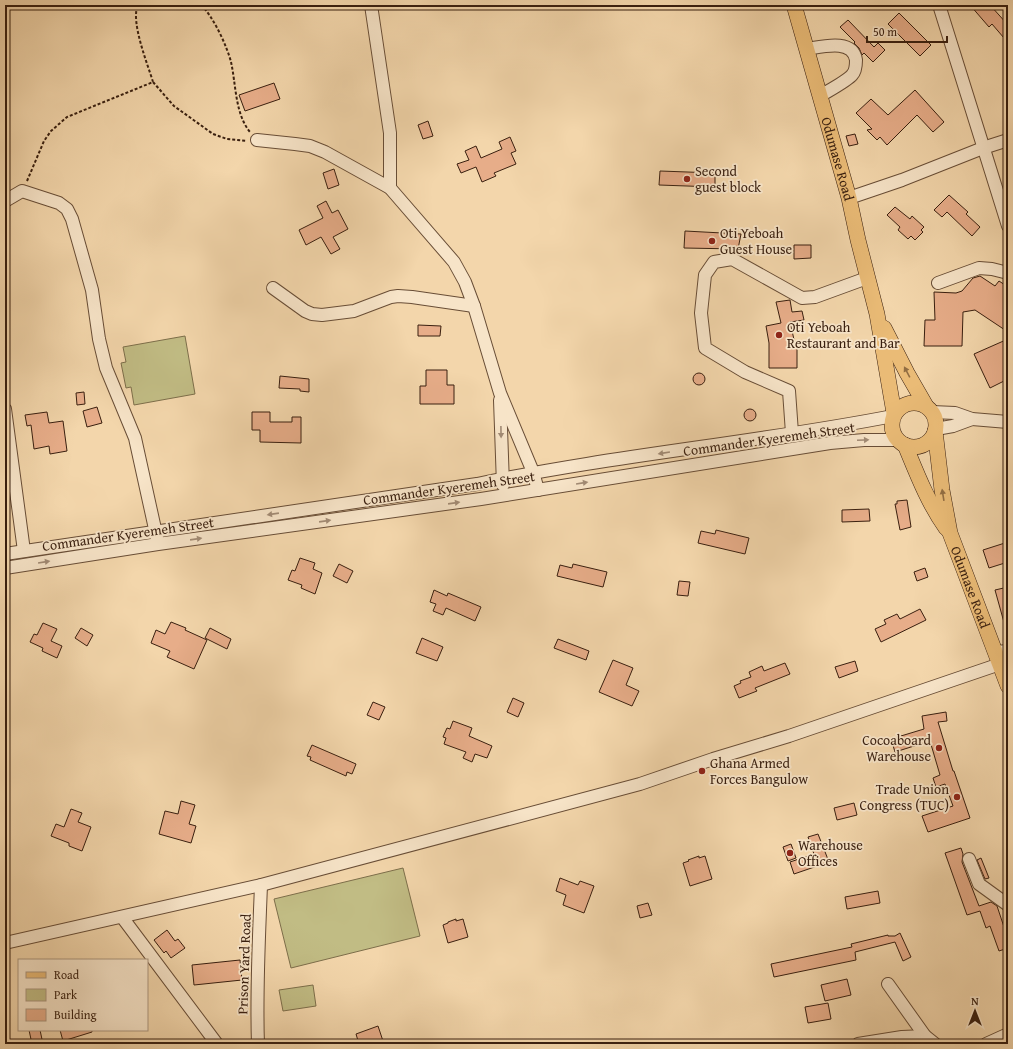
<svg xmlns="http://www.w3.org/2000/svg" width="1013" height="1049" font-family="'Gentium Book Plus',serif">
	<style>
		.green { fill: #c1bc84; stroke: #7d6e4a }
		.building { fill: #e7ad89; stroke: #391f0f }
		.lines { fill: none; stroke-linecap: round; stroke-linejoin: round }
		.minor-casing { stroke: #684d36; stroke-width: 14 }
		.major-casing { stroke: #391f0f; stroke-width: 16 }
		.path { stroke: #391f0f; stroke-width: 2; stroke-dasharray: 3 2; stroke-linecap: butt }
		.minor { stroke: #f7e4c8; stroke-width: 12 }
		.major { stroke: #eabb76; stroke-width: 15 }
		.oneway { fill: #926d42 }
		.oneway2 { fill: #a28b75 }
		.poi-dot { fill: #8f2418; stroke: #f7e4c8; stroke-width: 1.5 }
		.labels { text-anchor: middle; stroke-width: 3.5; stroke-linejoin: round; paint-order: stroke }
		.street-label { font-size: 14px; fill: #391f0f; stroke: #f7e4c8 }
		.poi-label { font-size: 14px; fill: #391f0f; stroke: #f7e4c8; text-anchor: start }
	</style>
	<rect width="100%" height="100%" fill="#f3d6ab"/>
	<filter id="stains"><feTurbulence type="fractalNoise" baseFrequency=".005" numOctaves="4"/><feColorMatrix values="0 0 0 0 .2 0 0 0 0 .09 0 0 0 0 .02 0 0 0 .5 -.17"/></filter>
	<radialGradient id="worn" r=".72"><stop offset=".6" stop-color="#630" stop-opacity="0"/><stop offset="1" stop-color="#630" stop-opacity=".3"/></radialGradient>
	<!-- green -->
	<g class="green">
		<path d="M185 336 195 394 134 405 131 387 126 388 121 363 126 362 123 347Z"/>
		<path d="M403 868 420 936 291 968 274 899Z"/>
		<path d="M313 985 316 1006 283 1011 279 990Z"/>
	</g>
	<!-- building -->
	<g class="building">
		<path d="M970 5H990L1008 25V34L1004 38 992 24 989 27Z"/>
		<path d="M899 13 931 45 920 56 888 24Z"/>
		<path d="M848 20 874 47 878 43 885 50 873 62 864 53 862 55 859 48 854 43 855 42 840 27Z"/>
		<path d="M274 83 280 99 245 111 239 95Z"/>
		<path d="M915 90 944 122 933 132 917 115 887 145 880 137 877 140 867 130 872 129 856 113 871 99 888 115Z"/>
		<path d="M428 121 433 136 423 139 418 125Z"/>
		<path d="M855 134 858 144 849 146 846 136Z"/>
		<path d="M510 137 516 151 511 153 516 164 494 173 496 176 482 182 476 167 461 173 457 164 469 160 465 151 476 146 481 158 502 149 499 142Z"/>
		<path d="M334 169 339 185 328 189 323 173Z"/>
		<path d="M660 171 715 173V187L659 185Z"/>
		<path d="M949 195 968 212 966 214 980 227 972 236 947 212 942 217 934 210Z"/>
		<path d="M326 201 332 213 338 210 348 229 333 237 340 249 331 254 321 237 306 245 299 230 323 218 317 206Z"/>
		<path d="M895 207 910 219 912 216 924 227 921 230 923 232 915 240 911 236 908 239 898 230 900 227 887 215Z"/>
		<path d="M685 231 741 234 738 249 684 248Z"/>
		<path d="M794 245H811V258L794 259Z"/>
		<path d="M980 276 995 286 999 281 1008 287V332L975 310 963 312 962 346H924L925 320H935L934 292 956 293 962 291 973 278Z"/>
		<path d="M790 300 792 312 802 311 804 320 790 322 795 344H797V368H769V343L766 326 781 323 776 302Z"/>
		<path d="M418 325 441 326 440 336H418Z"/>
		<path d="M1008 339V379L990 388 974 354Z"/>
		<path d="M426 370H447V385H454V404H420V386H426Z"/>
		<circle cx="699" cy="379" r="6"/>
		<path d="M280 376 309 379V392L300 391V389L279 388Z"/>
		<path d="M84 392 85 404 77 405 76 393Z"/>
		<path d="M97 407 102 423 87 427 83 411Z"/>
		<circle cx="750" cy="415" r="6"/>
		<path d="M47 412 49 423 63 421 67 451 50 454 49 446 34 449 31 425 27 426 25 415Z"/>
		<path d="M252 412H270V422H292V417H301V443L260 442V430H252Z"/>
		<path d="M907 500 911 527 900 530 895 504H897V501Z"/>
		<path d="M869 509 870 521 842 522V510Z"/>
		<path d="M716 530 749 538 745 554 698 543 701 531 715 534Z"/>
		<path d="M1008 542V562L989 568 983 550Z"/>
		<path d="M300 558 315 563 313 569 322 573 315 594 301 588 302 585 288 580 292 570 295 571Z"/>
		<path d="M339 564 353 571 347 583 333 576Z"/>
		<path d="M573 564 607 572 603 587 557 576 560 565 572 568Z"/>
		<path d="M925 568 928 577 917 581 914 572Z"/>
		<path d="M679 581 690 582 688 596 677 595Z"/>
		<path d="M1008 587V626H1005L995 590Z"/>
		<path d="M434 590 447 596 448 593 481 607 475 621 446 608 443 615 433 611 436 604 430 602Z"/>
		<path d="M920 609 926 620 881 642 875 629 886 624 884 620 897 614 900 619Z"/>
		<path d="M171 622 186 628 185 630 207 640 194 669 167 657 170 651 151 643 156 630 165 634Z"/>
		<path d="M43 623 57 629 51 641 62 646 57 658 42 651 43 648 30 642 34 634 37 635Z"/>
		<path d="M81 628 93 635 87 646 75 638Z"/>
		<path d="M210 628 231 639 227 649 205 638Z"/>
		<path d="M422 638 443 647 437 661 416 653Z"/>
		<path d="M558 639 589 651 586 660 554 648Z"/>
		<path d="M613 660 633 668 626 685 639 691 632 706 599 692Z"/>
		<path d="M855 661 858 671 839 678 835 667Z"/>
		<path d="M785 663 790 674 755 688 757 691 739 698 734 686 741 683 740 681 751 677 749 672 762 666 764 671Z"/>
		<path d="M513 698 524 703 518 717 507 712Z"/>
		<path d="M373 702 385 707 379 720 367 715Z"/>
		<path d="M946 712 947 721 938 722 953 771H954L970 818 928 832 922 816 953 806 945 784 936 787 933 778 940 775 930 741 895 752 891 739 924 729 922 716Z"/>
		<path d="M453 721 472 728 469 736 492 746 487 758 475 754 472 762 463 758 466 752 444 744 446 738 443 737 447 728 450 729Z"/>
		<path d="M312 745 356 764 352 774 347 772 346 776 310 760 311 757 307 756Z"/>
		<path d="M181 801 195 805 189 824 196 826 191 843 159 834 165 811 178 814Z"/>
		<path d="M854 803 857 815 837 820 834 808Z"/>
		<path d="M71 809 82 813 78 822 91 827 82 851 69 846V843L51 836 56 824 64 827Z"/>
		<path d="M818 834 829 862 794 874 790 862 814 854 808 837Z"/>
		<path d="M791 844 796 858 788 861 783 847Z"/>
		<path d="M961 848 963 854 962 862 979 906 991 902 997 906 1008 939V948L999 951 990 926 986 928 980 911 967 915 945 853Z"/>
		<path d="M699 856V858L705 856 712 879 690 886 683 863 689 861 688 860Z"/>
		<path d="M981 858 989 878 985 879 977 860Z"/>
		<path d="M560 878 578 885 580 881 594 886 584 913 563 905 566 895 556 891Z"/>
		<path d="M878 891 880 903 847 909 845 897Z"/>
		<path d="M648 903 652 915 640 918 637 906Z"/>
		<path d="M456 919V921L463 919 468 937 448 943 443 925 448 923V922Z"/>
		<path d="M167 930 175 941 178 939 185 948 171 958 166 951 164 953 154 940Z"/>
		<path d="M900 933 911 957 903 961 895 942 855 952 856 960 774 977 771 964 852 947 851 944 888 935V936H895Z"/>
		<path d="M240 960 242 980 194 985 192 965Z"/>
		<path d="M847 979 851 995 825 1001 821 985Z"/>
		<path d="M828 1003 831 1019 808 1023 805 1007Z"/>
		<path d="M378 1026 384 1044H359L356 1034Z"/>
		<path d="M29 1030H40L43 1044H32Z"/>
		<path d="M60 1030H92V1032L63 1041Z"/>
	</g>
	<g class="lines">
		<defs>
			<g id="minor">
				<path d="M371 5 390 133V188"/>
				<path d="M939 5 1008 226"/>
				<path d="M807 49C821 47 853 38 856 60 856 65 855 72 852 75 847 81 828 91 820 96"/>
				<path d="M257 140 295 144 310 146 325 152 390 188 454 262 465 282 474 306 500 393 533 472 538 490"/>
				<path d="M849 198 902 180 983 148 1008 140"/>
				<path d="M5 201 22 191 59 203 67 209 72 219 92 290 99 339 106 368 135 438 157 538"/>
				<path d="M938 283 979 268 992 269 1008 273"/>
				<path d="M273 288 305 311 312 314 322 315 354 311 391 297 398 296 412 297 474 306"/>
				<path d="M500 400 503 485"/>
				<path d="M5 409 24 551"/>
				<path d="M932 412 955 413 972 419 1008 422"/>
				<path d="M936 429 953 426 972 419"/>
				<path d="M792 433 789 391 745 372 705 348 701 313 705 275 714 262 732 259 802 298 815 297 867 278"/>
				<path d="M5 554 477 484C614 455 755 443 893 416"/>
				<path d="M5 568 158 544 481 499 830 443 864 440H897"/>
				<path d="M995 652 1008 651"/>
				<path d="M969 859 979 884 1008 905"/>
				<path d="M122 917 217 1044"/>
				<path d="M5 943 261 885 640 784 713 759 789 736 1000 664"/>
				<path d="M888 984 925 1036 935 1044"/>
				<path d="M258 1044C256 991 259 938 261 885"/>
				<path d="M858 1044 902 1037 925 1036"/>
				<path d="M986 1044 1008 1034"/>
			</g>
			<g id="major">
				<path id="s1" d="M794 5 849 198 858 240 877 314 894 413"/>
				<path d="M884 328 907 373 926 406"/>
				<circle cx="914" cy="425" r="22"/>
				<path id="s2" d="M935 431 942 490 950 533 1008 686"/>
				<path d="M905 445C917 474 928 503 946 528"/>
			</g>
		</defs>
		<!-- minor casing -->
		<use href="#minor" class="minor-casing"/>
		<!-- major casing -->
		<use href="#major" class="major-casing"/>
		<!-- path -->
		<g class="path">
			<path d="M201 5C213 16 227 46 231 62 236 84 235 114 250 132"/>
			<path d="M153 82 174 106 213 134 227 139 247 141"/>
			<path d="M27 181 44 141 51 131 67 117 153 82C148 65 130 21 138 5"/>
		</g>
		<!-- minor -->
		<use href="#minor" class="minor"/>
		<!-- major -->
		<use href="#major" class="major"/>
	</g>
	<!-- one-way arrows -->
	<defs><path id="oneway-solid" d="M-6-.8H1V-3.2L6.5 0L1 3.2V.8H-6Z"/></defs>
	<g class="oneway">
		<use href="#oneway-solid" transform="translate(907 372) rotate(-118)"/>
		<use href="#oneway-solid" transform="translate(943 495) rotate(-99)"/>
	</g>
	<g class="oneway2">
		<use href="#oneway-solid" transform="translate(501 432) rotate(89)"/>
		<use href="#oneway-solid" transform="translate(863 440) rotate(-3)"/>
		<use href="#oneway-solid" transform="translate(664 453) rotate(171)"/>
		<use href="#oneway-solid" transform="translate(582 483) rotate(-9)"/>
		<use href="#oneway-solid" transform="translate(454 503) rotate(-8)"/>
		<use href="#oneway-solid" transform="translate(273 514) rotate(172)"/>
		<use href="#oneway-solid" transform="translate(325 521) rotate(-8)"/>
		<use href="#oneway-solid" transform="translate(196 539) rotate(-8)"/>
		<use href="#oneway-solid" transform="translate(44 562) rotate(-9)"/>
	</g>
	<!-- markers -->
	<g class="poi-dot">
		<circle cx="687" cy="179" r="4"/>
		<circle cx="712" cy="241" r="4"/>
		<circle cx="779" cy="335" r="4"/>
		<circle cx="939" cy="748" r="4"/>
		<circle cx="702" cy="771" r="4"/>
		<circle cx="957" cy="797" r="4"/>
		<circle cx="790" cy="853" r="4"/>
	</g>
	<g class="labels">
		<!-- street labels -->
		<g class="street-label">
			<text dy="5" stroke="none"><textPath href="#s1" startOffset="160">Odumase Road</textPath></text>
			<text transform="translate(769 439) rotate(-8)" y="5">Commander Kyeremeh Street</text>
			<text transform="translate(449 488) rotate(-8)" y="5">Commander Kyeremeh Street</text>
			<text transform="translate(128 534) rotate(-8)" y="5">Commander Kyeremeh Street</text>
			<text dy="5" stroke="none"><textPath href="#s2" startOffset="161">Odumase Road</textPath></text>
			<text transform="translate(244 964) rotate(-88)" y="5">Prison Yard Road</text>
		</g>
		<!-- poi labels -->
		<g class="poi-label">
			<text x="695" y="176">Second<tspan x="695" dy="16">guest block</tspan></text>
			<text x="720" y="238">Oti Yeboah<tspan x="720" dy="16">Guest House</tspan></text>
			<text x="787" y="332">Oti Yeboah<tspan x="787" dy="16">Restaurant and Bar</tspan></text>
			<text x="931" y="745" text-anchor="end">Cocoaboard<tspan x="931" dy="16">Warehouse</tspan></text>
			<text x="710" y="768">Ghana Armed<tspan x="710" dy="16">Forces Bangulow</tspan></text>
			<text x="949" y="794" text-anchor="end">Trade Union<tspan x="949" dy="16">Congress (TUC)</tspan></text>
			<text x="798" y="850">Warehouse<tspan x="798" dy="16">Offices</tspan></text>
		</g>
	</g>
	<!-- margin -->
	<rect width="1013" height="1049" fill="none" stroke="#f3d6ab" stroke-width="20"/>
	<rect x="6" y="6" width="1001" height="1037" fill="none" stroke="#391f0f" stroke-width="2"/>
	<rect x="10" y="10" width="993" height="1029" fill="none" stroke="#391f0f"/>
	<!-- legend -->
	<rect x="18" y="959" width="130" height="72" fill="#f7e4c8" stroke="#ab957e"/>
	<rect x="26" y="972" width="20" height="6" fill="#eabb76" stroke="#ab957e"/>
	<text x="54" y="979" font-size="12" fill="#391f0f">Road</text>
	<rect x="26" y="989" width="20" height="12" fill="#c1bc84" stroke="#ab957e"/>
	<text x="54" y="999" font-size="12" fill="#391f0f">Park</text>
	<rect x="26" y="1009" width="20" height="12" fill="#e7ad89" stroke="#ab957e"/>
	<text x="54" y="1019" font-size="12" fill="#391f0f">Building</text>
	<!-- north arrow -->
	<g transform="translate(975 1011)" stroke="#f7e4c8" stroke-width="3" paint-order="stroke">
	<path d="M0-3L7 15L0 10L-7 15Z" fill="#391f0f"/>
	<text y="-6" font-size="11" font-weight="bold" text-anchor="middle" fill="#391f0f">N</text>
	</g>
	<!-- scale -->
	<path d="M867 36v6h80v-6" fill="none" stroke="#391f0f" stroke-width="2"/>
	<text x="873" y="36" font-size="12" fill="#391f0f" stroke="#f7e4c8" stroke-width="3" paint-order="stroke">50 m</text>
	<rect width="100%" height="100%" filter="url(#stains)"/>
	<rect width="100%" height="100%" fill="url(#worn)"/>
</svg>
